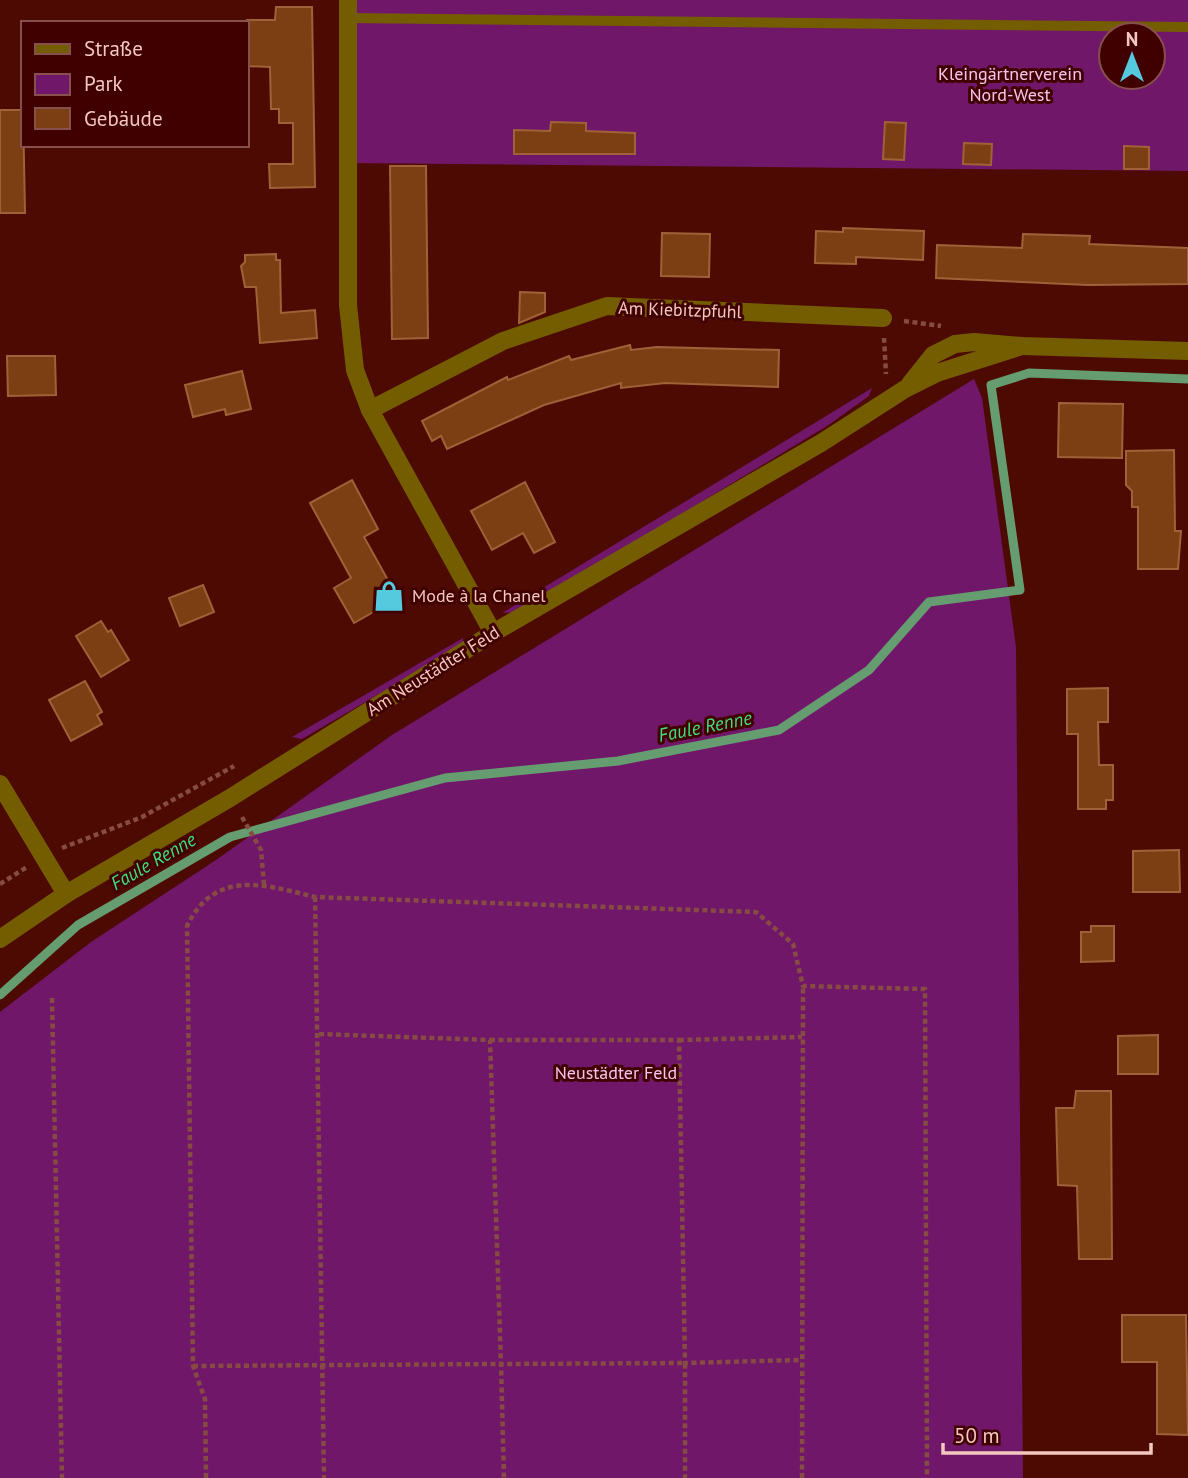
<svg xmlns="http://www.w3.org/2000/svg" width="1188" height="1478" font-family="'PT Sans',sans-serif">
	<style>
		.green { fill: #71176a; fill-rule: evenodd }
		.lines { fill: none; stroke-linecap: round; stroke-linejoin: round }
		.stream { stroke: #669d70; stroke-width: 9 }
		.building { fill: #7b3f13; stroke: #a06138; stroke-width: 2 }
		.path { stroke: #864b42; stroke-width: 4.5; stroke-dasharray: 5 3.5; stroke-linecap: butt }
		.lane { stroke: #745d01; stroke-width: 10 }
		.street { stroke: #745d01; stroke-width: 18 }
		.labels { text-anchor: middle; stroke-width: 6; stroke-linejoin: round; paint-order: stroke }
		.park-label { font-size: 18px; fill: #f5c5ed; stroke: #410000 }
		.street-label { font-size: 18px; fill: #f3c8bf; stroke: #410000 }
		.poi-label { font-size: 18px; fill: #f3c8bf; stroke: #410000; text-anchor: start }
		.water-label { font-size: 19px; font-style: italic; fill: #3fe17e; stroke: #410000 }
	</style>
	<rect width="100%" height="100%" fill="#4d0a02"/>
	<!-- green -->
	<g class="green">
		<path d="M348 0H1188V171L346 163ZM1111 35H1153V77H1111Z"/>
		<path d="M974 379 982 398 1016 647 1023 1478H0V1012L91 942 216 860 392 735Z"/>
		<path d="M872 388 869 396 827 426 549 594 518 612 502 613Z"/>
		<path d="M463 638V645L302 739 292 737Z"/>
	</g>
	<g class="lines">
		<!-- stream -->
		<path class="stream" d="M0 995 78 925 230 837 445 778 618 761 779 730 869 670 929 602 1020 590 991 385 1029 373 1188 379"/>
	</g>
	<!-- building -->
	<g class="building">
		<path d="M276 7H312L315 187 270 188 269 164H293V123H279V109H271L270 67 247 66V20H275Z"/>
		<path d="M0 110H23L25 213H0Z"/>
		<path d="M551 122 586 123V131L635 133V154H514V130L550 131Z"/>
		<path d="M885 122 906 123 904 160 883 159Z"/>
		<path d="M964 143 992 144 991 165 963 164Z"/>
		<path d="M1124 146 1149 147V169H1124Z"/>
		<path d="M390 166H426L428 338 392 339Z"/>
		<path d="M843 228 924 231 923 260 856 257V264L815 263 816 231 843 232Z"/>
		<path d="M662 233 710 234 709 277 661 276Z"/>
		<path d="M1023 234 1090 236 1089 244 1188 248V284L1088 285 936 278 937 245 1022 248Z"/>
		<path d="M276 254V260H280L281 313 315 310 317 338 260 343 256 287H245L241 266 245 262V255Z"/>
		<path d="M520 292 545 293V312L519 323Z"/>
		<path d="M630 345 631 350 657 347 779 350 778 387 665 383 621 388V383L544 405 447 449 441 436 432 441 422 421 507 377 508 380 569 356 571 360Z"/>
		<path d="M7 356H55L56 395 8 396Z"/>
		<path d="M242 371 251 409 226 415 225 409 193 417 185 385Z"/>
		<path d="M1059 403 1123 404 1122 458 1058 457Z"/>
		<path d="M1174 450 1175 531H1181L1178 569H1138V507H1132V491L1126 485V451Z"/>
		<path d="M352 480 378 529 364 537 398 598 354 623 334 588 351 578 310 503Z"/>
		<path d="M525 482 555 542 534 553 523 533 492 550 471 511Z"/>
		<path d="M203 585 214 612 180 626 169 598Z"/>
		<path d="M101 621 108 632 111 630 129 660 101 677 76 636Z"/>
		<path d="M85 681 102 712 97 715 102 724 71 741 49 700Z"/>
		<path d="M1108 688V722H1098L1099 765H1113V800H1106V809H1078V734H1067V689Z"/>
		<path d="M1179 850 1180 892H1133V851Z"/>
		<path d="M1091 926H1114V961L1081 962V932H1091Z"/>
		<path d="M1158 1035V1074H1118V1036Z"/>
		<path d="M1076 1091H1111L1112 1259H1079L1077 1186 1058 1185 1056 1108H1074Z"/>
		<path d="M1122 1315H1186L1188 1435 1157 1434V1362H1122Z"/>
	</g>
	<g class="lines">
		<!-- path -->
		<g class="path">
			<path d="M904 321 941 326"/>
			<path d="M884 338 886 374"/>
			<path d="M242 817 261 850 264 885"/>
			<path d="M62 848 142 817 234 766"/>
			<path d="M0 884 27 867"/>
			<path d="M315 897 324 1478"/>
			<path d="M52 998 62 1478"/>
			<path d="M319 1034 490 1040 501 1364 685 1363V1478"/>
			<path d="M490 1040H679L685 1363 800 1360"/>
			<path d="M679 1040 802 1037"/>
			<path d="M193 1366 501 1364 504 1478"/>
			<path d="M206 1478 205 1399 193 1366 187 926C215 869 263 884 315 897L756 912 793 944 803 986 925 989 927 1478"/>
			<path d="M802 1478 803 986"/>
		</g>
		<!-- lane -->
		<path class="lane" d="M348 18 1188 27"/>
		<!-- street -->
		<g class="street">
			<path d="M348 0V305L355 370 370 410 493 633"/>
			<path d="M910 384 933 355 955 344 974 342 1022 346 1188 351"/>
			<path d="M370 410 503 341 607 306 883 318"/>
			<path d="M0 784 66 894"/>
			<path d="M0 939 66 894 230 798 493 633 821 443 905 389 937 373 1022 346"/>
		</g>
	</g>
	<!-- icons -->
	<defs>
		<symbol id="shop-bare" viewBox="-9 -9 18 18"><path d="M-5-2.5h2.3a2.7 3.5 0 0 1 5.4 0H5L5.5 6h-11ZM-1.5-2.5h3a1.5 2.3 0 0 0-3 0Z" fill="#55cadf" stroke="#410000" stroke-width="2.5" paint-order="stroke"/></symbol>
	</defs>
	<g fill-rule="evenodd">
		<use href="#shop-bare" x="367" y="574" width="44" height="44"/>
	</g>
	<g class="labels">
		<!-- park labels -->
		<g class="park-label">
			<text x="1010" y="80">Kleingärtnerverein<tspan x="1010" dy="21">Nord-West</tspan></text>
			<text x="616" y="1079">Neustädter Feld</text>
		</g>
		<!-- street labels -->
		<g class="street-label">
			<text transform="translate(680 310) rotate(2)" y="6">Am Kiebitzpfuhl</text>
			<text transform="translate(433 671) rotate(-32)" y="6">Am Neustädter Feld</text>
		</g>
		<!-- poi labels -->
		<g class="poi-label">
			<text x="412" y="602">Mode à la Chanel</text>
		</g>
		<!-- water labels -->
		<g class="water-label">
			<text transform="translate(705 726) rotate(-11)" y="7">Faule Renne</text>
			<text transform="translate(153 861) rotate(-30)" y="7">Faule Renne</text>
		</g>
	</g>
	<!-- legend -->
	<rect x="21" y="21" width="228" height="126" fill="#410000" stroke="#88504c" stroke-width="2"/>
	<rect x="35" y="44" width="35" height="10" fill="#745d01" stroke="#88504c" stroke-width="2"/>
	<text x="84" y="56" font-size="21" fill="#f3c8bf">Straße</text>
	<rect x="35" y="74" width="35" height="21" fill="#71176a" stroke="#88504c" stroke-width="2"/>
	<text x="84" y="91" font-size="21" fill="#f3c8bf">Park</text>
	<rect x="35" y="108" width="35" height="21" fill="#7b3f13" stroke="#88504c" stroke-width="2"/>
	<text x="84" y="126" font-size="21" fill="#f3c8bf">Gebäude</text>
	<!-- north arrow -->
	<g transform="translate(1132 56)"><circle r="33" fill="#410000" stroke="#88504c" stroke-width="2"/>
	<path d="M0-5L12 26L0 18L-12 26Z" fill="#55cadf"/>
	<text y="-10" font-size="19" font-weight="bold" text-anchor="middle" fill="#f3c8bf">N</text>
	</g>
	<!-- scale -->
	<path d="M943 1443v10h208v-10" fill="none" stroke="#f3c8bf" stroke-width="3.5"/>
	<text x="954" y="1443" font-size="21" fill="#f3c8bf" stroke="#410000" stroke-width="5" paint-order="stroke">50 m</text>
</svg>
